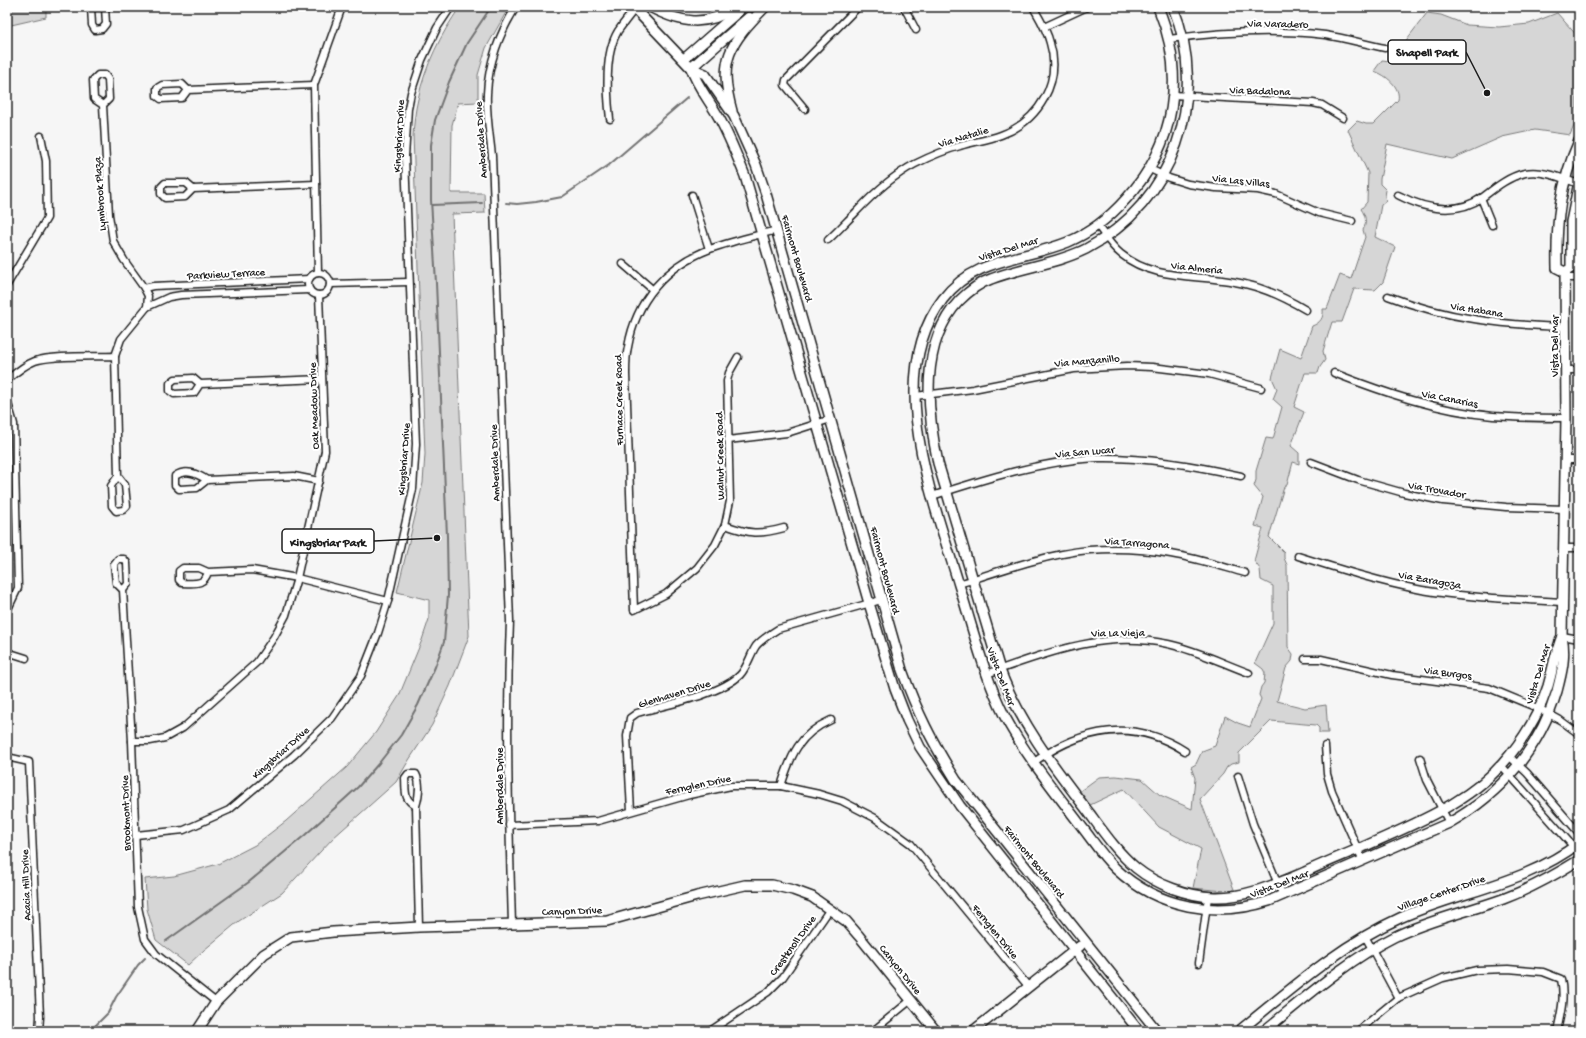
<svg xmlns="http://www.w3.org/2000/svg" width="1586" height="1038" font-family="'Gochi Hand',sans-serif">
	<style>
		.green { fill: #d6d6d6; stroke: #797979 }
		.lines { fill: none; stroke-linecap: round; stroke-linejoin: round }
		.stream { stroke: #727272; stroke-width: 2 }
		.street-casing { stroke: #1c1c1c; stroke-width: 9 }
		.secondary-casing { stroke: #1c1c1c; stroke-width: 12 }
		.street { stroke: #fff; stroke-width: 6 }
		.secondary { stroke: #fff; stroke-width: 9 }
		.labels { text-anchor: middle; stroke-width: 4; stroke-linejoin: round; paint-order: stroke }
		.street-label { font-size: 11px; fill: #1c1c1c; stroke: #fff }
		.leader { fill: none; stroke: #1c1c1c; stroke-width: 1.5 }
		.callout-dot { fill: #1c1c1c; stroke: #fff; stroke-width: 1.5 }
		.callout { fill: #fff; stroke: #1c1c1c; stroke-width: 1.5 }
		.callout-label { font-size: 12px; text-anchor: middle; font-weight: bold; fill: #1c1c1c }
	</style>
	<rect width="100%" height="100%" fill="#f6f6f6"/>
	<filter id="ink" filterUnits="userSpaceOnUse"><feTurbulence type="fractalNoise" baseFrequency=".025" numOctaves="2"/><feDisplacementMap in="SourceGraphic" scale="8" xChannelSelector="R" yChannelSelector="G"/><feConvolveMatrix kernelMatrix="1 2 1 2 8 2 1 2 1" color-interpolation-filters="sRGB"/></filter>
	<g filter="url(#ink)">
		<!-- green -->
		<g class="green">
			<path d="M7 7H46V17L7 26Z"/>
			<path d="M460 7H509L486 48 478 75V102L458 103 452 125 451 193H484L485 213 452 214 469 636 450 686 432 725 409 760 396 782 333 838 282 893 239 921 204 950 188 965 156 940 147 909 145 879 174 876 218 864 255 845 286 821 347 767 376 732 399 696 422 640 429 619V600L397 592 423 483 425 454 413 135C414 123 415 111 418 99 425 66 441 34 460 7Z"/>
			<path d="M1427 13 1441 15 1467 25 1499 27 1529 24 1557 13 1579 38V85H1577V119L1570 135 1535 130 1502 137 1452 159 1387 144 1380 179V184L1386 190 1385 196 1386 201 1381 205 1375 237 1395 247 1383 282 1375 290 1354 289 1342 322H1332L1323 351 1325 360 1320 367 1318 373H1305L1294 407 1304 412 1291 446 1299 453V464L1293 462 1287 485 1284 487 1269 537 1284 552V558L1287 565 1288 647 1293 654 1292 661 1286 668 1277 701 1305 708 1326 705 1328 733H1319V728L1316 725 1271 721 1239 753V762L1231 764 1227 767 1223 774 1200 799 1235 892 1193 888 1201 849 1159 827 1124 789 1090 805 1080 791 1099 777 1116 776 1142 779 1160 795 1192 809 1195 778 1191 767 1196 764 1202 751 1215 746 1225 716 1238 723 1250 727 1261 699 1259 695 1261 687 1264 683 1265 673 1263 669 1255 663 1273 623V586L1261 580 1260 569 1254 561 1263 528 1255 526 1263 497 1254 486 1256 480V471L1266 438 1273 439 1282 407 1273 399 1277 389 1272 378 1280 349 1301 358 1312 326C1320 323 1324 318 1323 309H1327L1340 275 1351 279 1365 237 1363 230C1367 223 1366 216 1361 209L1367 202 1368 173 1348 130 1357 121 1366 124H1374L1398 100C1401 87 1386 75 1374 71L1382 60 1390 61 1399 56 1407 39Z"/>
		</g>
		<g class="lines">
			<!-- stream -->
			<g class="stream">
				<path d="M506 203 517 204 536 202 562 197 609 165 687 98"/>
				<path d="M432 205 482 203"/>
				<path d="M166 941 249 882 305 835 358 787 379 763 401 735 418 705 435 667 444 642 448 595 447 536 436 283 431 200V145L435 120 449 82 467 43 491 7"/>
				<path d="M90 1031 108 1013 116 997 138 965 145 958"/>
			</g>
			<defs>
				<g id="street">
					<path d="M91 7 92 25 95 30 102 29 106 24 105 7"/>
					<path d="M904 7 916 30"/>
					<path d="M1044 27 1087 7"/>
					<path d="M1169 39C1220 32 1274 29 1325 35 1345 38 1365 44 1385 48"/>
					<path d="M188 90 182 98 161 99 157 96V88L162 85 182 84 188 90 314 85"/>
					<path d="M1173 95 1313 103 1322 105 1343 118"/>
					<path d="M103 105 94 99 93 80 98 75H105L108 79 109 99 103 105 109 215 113 241 124 260 144 288 148 296 147 307 121 339 115 356 118 476 111 486 112 506 116 511 123 510 127 506 125 485 118 476"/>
					<path d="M805 109 785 85 786 80 858 7"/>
					<path d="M610 119C607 93 604 54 618 31 623 24 629 16 635 9"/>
					<path d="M1150 169 1169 178 1188 184 1216 188 1258 190 1276 194 1319 213 1352 221"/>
					<path d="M193 189 185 197 165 198 161 194V187L165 183H186L193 189 316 184"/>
					<path d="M692 195 709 249"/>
					<path d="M1398 195C1425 209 1456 216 1483 197 1496 187 1508 177 1525 173 1544 170 1561 178 1579 184"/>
					<path d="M1481 198 1492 225"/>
					<path d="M1098 226C1105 236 1112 247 1121 254 1154 281 1197 274 1235 282 1261 286 1284 297 1306 310"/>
					<path d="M828 240C838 231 846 222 856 212 873 194 892 176 915 164 929 157 945 150 960 146 973 142 988 140 1001 135 1039 121 1062 82 1050 43 1047 30 1040 19 1033 7"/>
					<path d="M623 264 652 289"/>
					<circle cx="319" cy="284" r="11"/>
					<path d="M318 273 314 85 342 7"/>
					<path d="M1565 278H1579"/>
					<path d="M330 284 409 282"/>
					<path d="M7 285 47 218 46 161 41 136"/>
					<path d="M144 288 153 286 309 279"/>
					<path d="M1388 296C1447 319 1504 325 1566 327"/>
					<path d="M147 307 169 297 181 295 309 290"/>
					<path d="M738 357 729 373 727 381 730 501 725 525 715 545 697 568 666 594 634 610 626 374C626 365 626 355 628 347 636 300 666 266 710 249 732 241 755 236 777 230"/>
					<path d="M1566 370H1579"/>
					<path d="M1334 373C1385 393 1438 411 1493 416 1517 418 1542 418 1566 418"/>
					<path d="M7 380C15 373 24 365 35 361 54 355 93 357 115 356"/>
					<path d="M200 384 194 393 174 394 170 391V383L175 379 193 378 200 384 322 379"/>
					<path d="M915 396 973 389 1074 369 1127 366 1152 367 1209 374 1261 388"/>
					<path d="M7 400 14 424 18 588 7 611"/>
					<path d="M728 440 787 433 831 419"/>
					<path d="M1565 460H1579"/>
					<path d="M1311 462 1358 480 1404 493 1443 501 1506 507 1565 509"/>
					<path d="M207 480 197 488 179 489 175 485V476C186 469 196 473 207 480L294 476 319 481"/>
					<path d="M932 496C985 479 1041 461 1097 458 1146 457 1194 465 1241 476"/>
					<path d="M725 525C750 534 758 535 784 528"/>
					<path d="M1564 548H1579"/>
					<path d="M1298 556C1339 569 1380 582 1422 590 1469 598 1516 599 1563 602"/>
					<path d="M208 572C204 586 194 583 182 583L179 580V571L183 568H199L208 572 252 570 297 578 388 601"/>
					<path d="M959 584C999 571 1047 554 1089 550 1116 548 1144 549 1171 554 1196 558 1220 566 1245 573"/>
					<path d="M123 590 116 583 114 564 118 559H124L127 563 128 584 123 590 132 741 138 907 145 939 156 954 216 1002"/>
					<path d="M1562 636 1579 639"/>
					<path d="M7 652 26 658"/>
					<path d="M1305 659H1321L1392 675 1489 688 1540 709 1560 720 1579 734"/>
					<path d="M987 674C1046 653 1104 630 1168 644 1196 650 1222 663 1249 673"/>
					<path d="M132 741H150L165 738 183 728 257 662 274 637 286 615 297 578 325 451 319 295"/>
					<path d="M1325 746 1327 774 1332 791 1363 861"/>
					<path d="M1509 756 1527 773 1579 833"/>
					<path d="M7 757 29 762 40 1017 39 1031"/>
					<path d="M1420 758 1427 780 1449 823"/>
					<path d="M1034 762C1082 728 1134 718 1185 751"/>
					<path d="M1501 765 1579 853"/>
					<path d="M1238 776 1253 824 1283 896"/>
					<path d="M781 786C791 755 799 734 831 720"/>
					<path d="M416 806C403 799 406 791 405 778L408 774H416C421 784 419 796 416 806L419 927"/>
					<path d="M631 811 627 736 630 718 637 713C665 705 720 695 740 675 747 668 750 655 756 646 762 639 770 634 778 629L881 600"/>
					<path d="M509 825 598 821 689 795 731 786H781L819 794 842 801 875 818 911 844 1028 986"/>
					<path d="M136 835 184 830 229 810 294 755 332 718 361 676 378 633 388 601 413 489 416 444 405 157 408 108 411 93 422 60 437 28 451 7"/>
					<path d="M512 924C509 823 506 722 510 621L492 156C490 136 486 114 487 94 488 64 500 32 516 7"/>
					<path d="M1365 936 1398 998"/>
					<path d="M1199 963 1208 897"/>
					<path d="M710 1031 768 992 783 977 830 909"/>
					<path d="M873 1031 911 1000"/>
					<path d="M1358 1031 1398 998 1443 978 1477 970 1508 969 1543 972 1561 979C1565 997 1561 1013 1557 1031"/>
				</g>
				<g id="secondary">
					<path d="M633 7 691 68C697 86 709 100 718 116 729 135 737 156 745 176L869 603 895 689 907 720 920 747 960 806 1139 1031"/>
					<path d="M650 7C682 24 706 27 737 7"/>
					<path d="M1158 7C1186 75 1176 145 1126 199 1109 218 1092 232 1068 242 1024 260 975 257 943 299 883 377 934 501 959 585 973 629 984 676 1005 717 1026 756 1055 791 1082 827 1093 841 1103 857 1116 869 1158 908 1216 918 1269 901L1449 823C1501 794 1540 748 1557 691 1562 672 1566 656 1562 636L1566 418 1565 272"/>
					<path d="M1173 7C1210 97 1174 203 1086 249 1056 264 1022 267 991 279 979 283 968 292 959 301 919 344 927 411 938 463L1000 670C1020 724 1055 768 1090 814 1104 833 1118 853 1136 868 1157 885 1187 896 1214 897 1246 898 1276 884 1305 872 1324 863 1344 855 1363 847 1416 823 1473 802 1510 755 1527 734 1540 711 1548 686 1553 669 1555 653 1562 636"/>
					<path d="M684 59 739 11"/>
					<path d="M691 68 705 74 734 116 756 165 766 194 902 670C917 712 932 742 956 780L1157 1031"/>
					<path d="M691 68 749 17"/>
					<path d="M732 111C718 60 729 44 765 7"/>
					<path d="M1565 272 1557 268C1556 222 1560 183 1579 141"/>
					<path d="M1565 272 1571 268V222L1579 182"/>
					<path d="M197 1031 216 1002 264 954 291 937 333 932 419 927 607 921 697 896 745 885H772L793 890 812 897 846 921 859 936 936 1031"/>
					<path d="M973 1031 1080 946"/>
					<path d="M1239 1031C1291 989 1340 945 1400 918 1460 891 1526 884 1579 843"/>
					<path d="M1264 1031C1305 998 1346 961 1394 937 1429 920 1467 912 1503 899 1530 889 1555 875 1579 860"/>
				</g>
			</defs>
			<!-- street casing -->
			<use href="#street" class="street-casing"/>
			<!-- secondary casing -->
			<use href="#secondary" class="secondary-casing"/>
			<!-- street -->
			<use href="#street" class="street"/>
			<!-- secondary -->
			<use href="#secondary" class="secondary"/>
		</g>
	</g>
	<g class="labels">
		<!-- street labels -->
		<g class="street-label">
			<text transform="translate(1278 23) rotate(1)" y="4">Via Varadero</text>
			<text transform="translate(1260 90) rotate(2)" y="4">Via Badalona</text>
			<text transform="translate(398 136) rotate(-87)" y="4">Kingsbriar Drive</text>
			<text transform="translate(963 136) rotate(-17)" y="4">Via Natalie</text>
			<text transform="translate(480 140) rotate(-94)" y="4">Amberdale Drive</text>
			<text transform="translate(1241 180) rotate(6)" y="4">Via Las Villas</text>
			<text transform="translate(99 194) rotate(-94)" y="4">Lynnbrook Plaza</text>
			<text transform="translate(1008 248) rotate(-17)" y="4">Vista Del Mar</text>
			<text transform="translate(798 258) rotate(74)" y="4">Fairmont Boulevard</text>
			<text transform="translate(1197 267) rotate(6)" y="4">Via Almeria</text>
			<text transform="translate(226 273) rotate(-3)" y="4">Parkview Terrace</text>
			<text transform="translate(1477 309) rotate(9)" y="4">Via Habana</text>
			<text transform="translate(1554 346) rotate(-90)" y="4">Vista Del Mar</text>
			<text transform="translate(1087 360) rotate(-5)" y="4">Via Manzanillo</text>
			<text transform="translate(1450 398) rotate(11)" y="4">Via Canarias</text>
			<text transform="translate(618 400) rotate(-91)" y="4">Furnace Creek Road</text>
			<text transform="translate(313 406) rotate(-92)" y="4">Oak Meadow Drive</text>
			<text transform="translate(1085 451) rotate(-5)" y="4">Via San Lucar</text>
			<text transform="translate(719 456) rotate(-91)" y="4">Walnut Creek Road</text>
			<text transform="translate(403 459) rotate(-86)" y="4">Kingsbriar Drive</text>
			<text transform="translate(494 463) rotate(-92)" y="4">Amberdale Drive</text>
			<text transform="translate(1437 489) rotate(10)" y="4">Via Trovador</text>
			<text transform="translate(1137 542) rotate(4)" y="4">Via Tarragona</text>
			<text transform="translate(886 570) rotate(75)" y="4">Fairmont Boulevard</text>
			<text transform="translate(1430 579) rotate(10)" y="4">Via Zaragoza</text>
			<text transform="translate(1118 632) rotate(-1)" y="4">Via La Vieja</text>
			<text transform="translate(1448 672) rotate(7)" y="4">Via Burgos</text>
			<text transform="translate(1537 674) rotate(-73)" y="4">Vista Del Mar</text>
			<text transform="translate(1002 676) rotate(69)" y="4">Vista Del Mar</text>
			<text transform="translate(674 693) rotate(-17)" y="4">Glenhaven Drive</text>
			<text transform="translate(280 752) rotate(-42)" y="4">Kingsbriar Drive</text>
			<text transform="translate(698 784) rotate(-12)" y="4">Fernglen Drive</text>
			<text transform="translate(499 786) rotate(-90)" y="4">Amberdale Drive</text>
			<text transform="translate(125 813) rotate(-92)" y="4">Brookmont Drive</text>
			<text transform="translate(1035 861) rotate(51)" y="4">Fairmont Boulevard</text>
			<text transform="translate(1279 883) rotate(-21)" y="4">Vista Del Mar</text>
			<text transform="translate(25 885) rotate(-92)" y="4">Acacia Hill Drive</text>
			<text transform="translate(1441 892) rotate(-19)" y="4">Village Center Drive</text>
			<text transform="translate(572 910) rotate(-2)" y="4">Canyon Drive</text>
			<text transform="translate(996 931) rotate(51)" y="4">Fernglen Drive</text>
			<text transform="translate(792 945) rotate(-54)" y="4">Crestknoll Drive</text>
			<text transform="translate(901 969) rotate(51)" y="4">Canyon Drive</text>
		</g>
	</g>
	<!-- callouts -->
	<path class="leader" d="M1487 93L1466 52M437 538L374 541"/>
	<g class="callout-dot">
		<circle cx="1487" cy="93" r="4"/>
		<circle cx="437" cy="538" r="4"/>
	</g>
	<g class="callout">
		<rect x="1388" y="40" width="78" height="24" rx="4"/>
		<rect x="282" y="529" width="92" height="24" rx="4"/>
	</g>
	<g class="callout-label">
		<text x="1427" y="56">Shapell Park</text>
		<text x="328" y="546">Kingsbriar Park</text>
	</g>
	<!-- margin -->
	<rect width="1586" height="1038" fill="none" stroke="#fff" stroke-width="24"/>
	<rect x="12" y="12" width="1562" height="1014" fill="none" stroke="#1c1c1c" stroke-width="1.5" filter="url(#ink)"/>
</svg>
